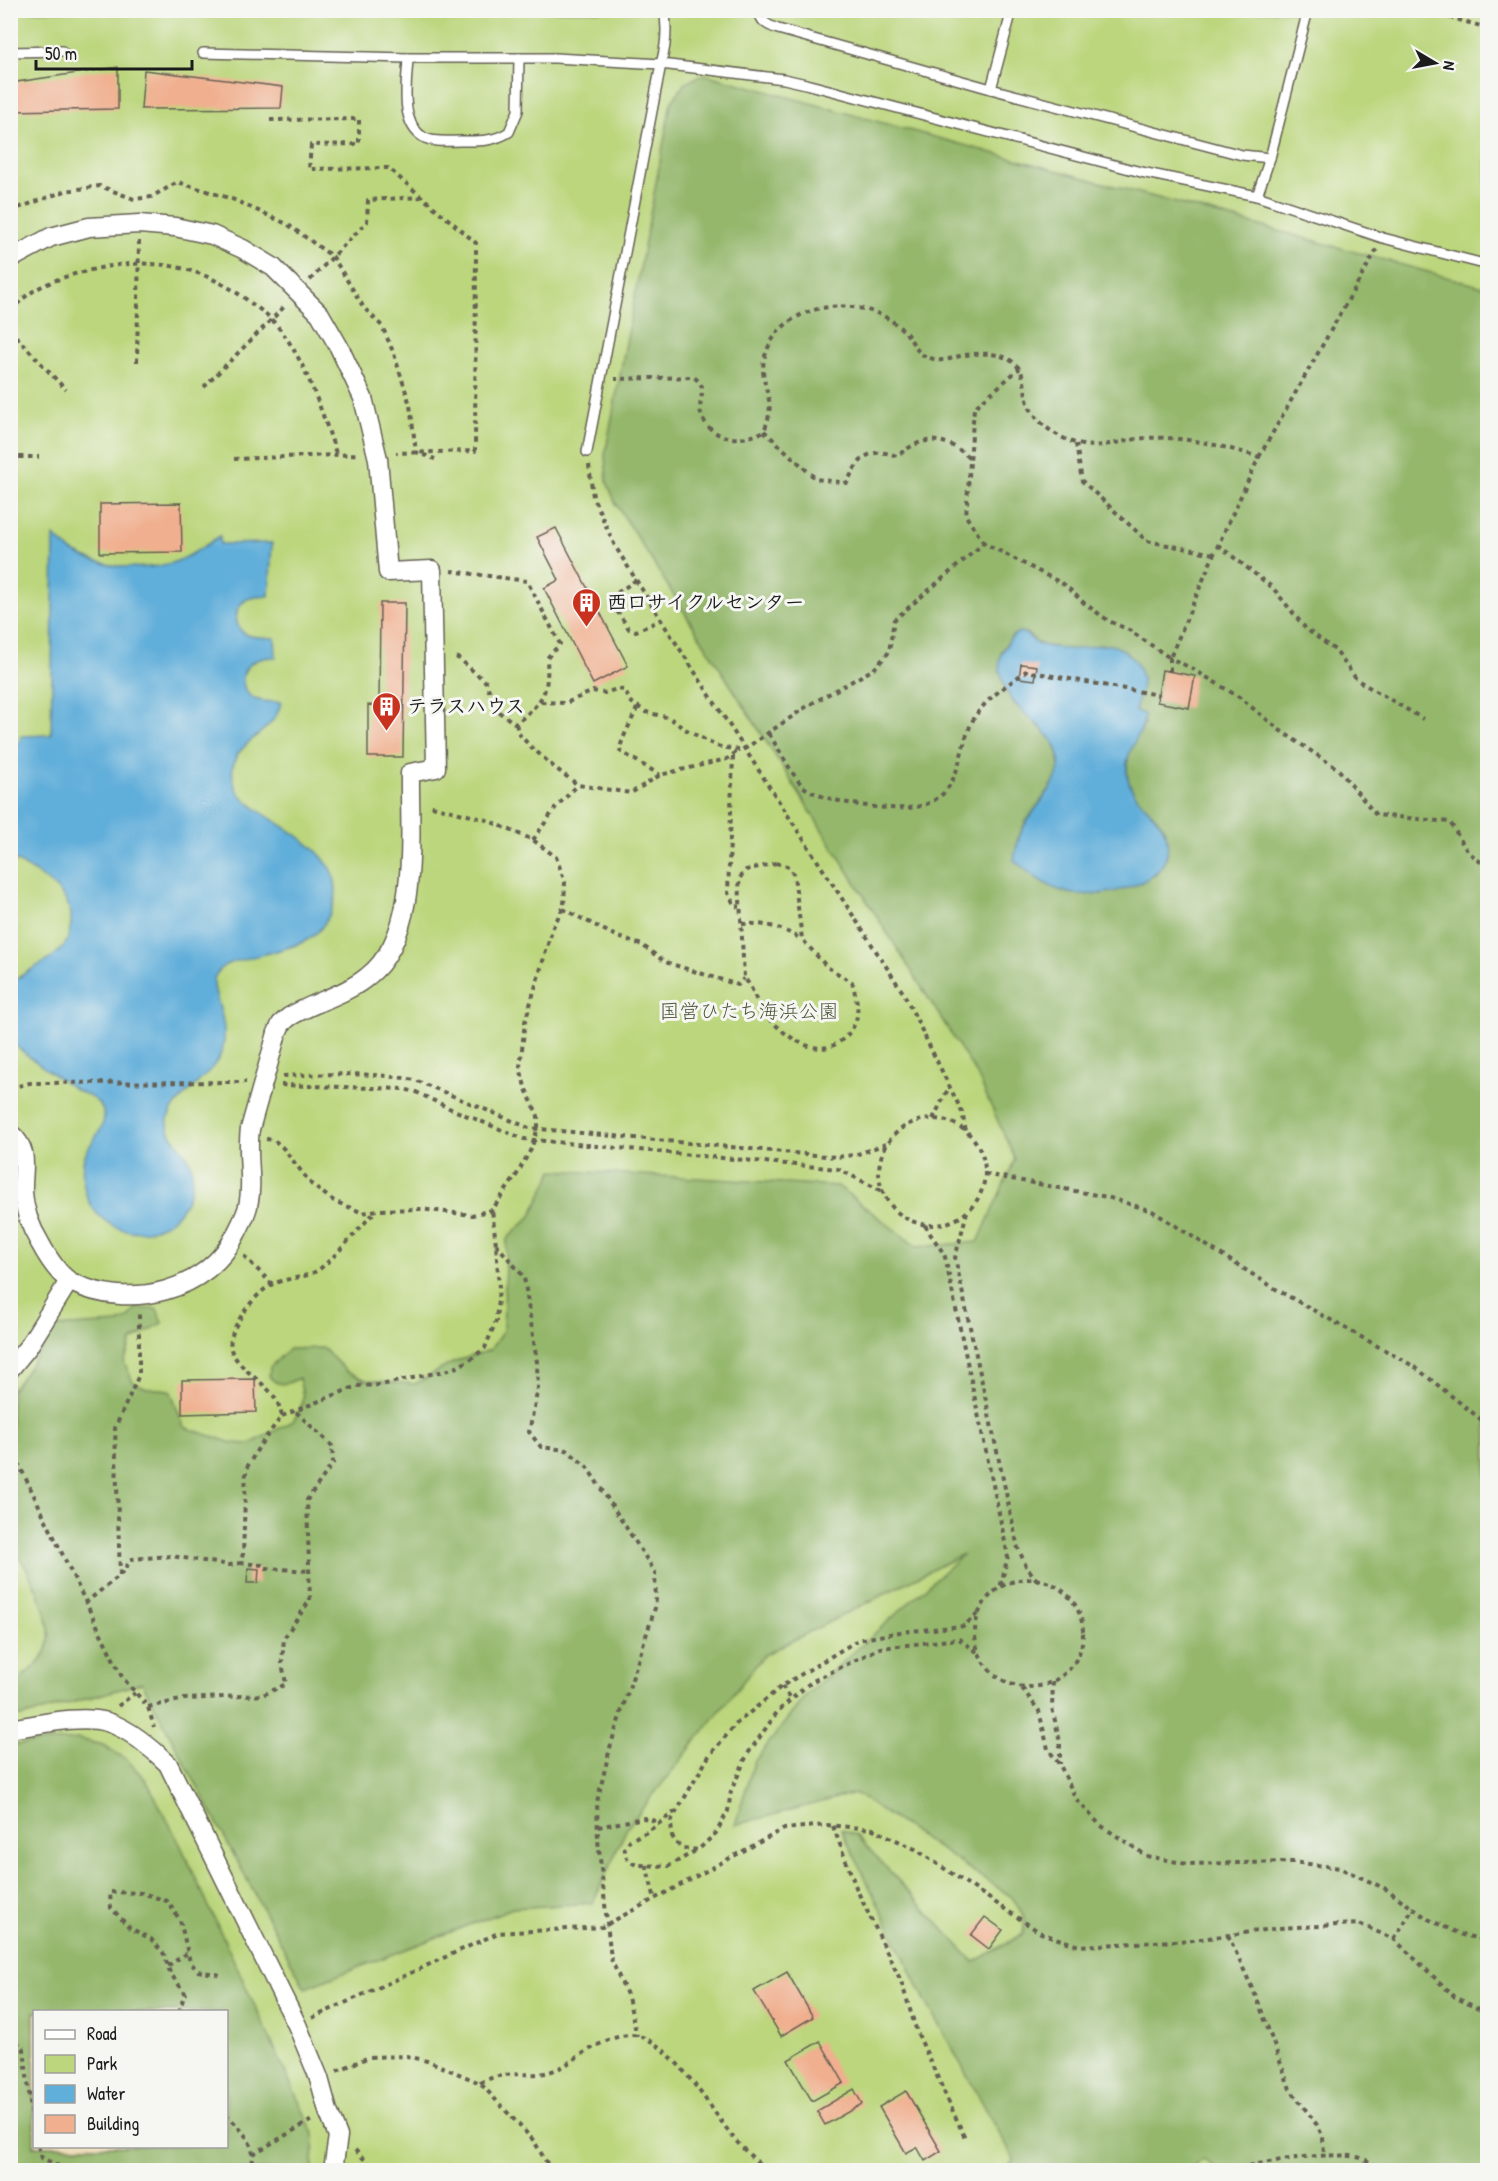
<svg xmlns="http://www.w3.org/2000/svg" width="1498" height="2181" font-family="'Patrick Hand','Klee One',sans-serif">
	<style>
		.green { fill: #bbd67c; stroke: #6c794c; stroke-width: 1.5; fill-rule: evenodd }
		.forest { fill: #94b76c; stroke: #586a44; stroke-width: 1.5; fill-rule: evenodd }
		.water { fill: #60aeda; stroke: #3e657b; stroke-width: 1.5 }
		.building { fill: #f0af8e }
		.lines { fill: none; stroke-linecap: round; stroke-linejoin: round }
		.lane-casing { stroke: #656053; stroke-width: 12 }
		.street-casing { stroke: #656053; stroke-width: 21 }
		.path { stroke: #656053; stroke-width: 4; stroke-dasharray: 4.5 4.5; stroke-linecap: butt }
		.lane { stroke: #fff; stroke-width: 9 }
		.street { stroke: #fff; stroke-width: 18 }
		.street-bridge-casing { stroke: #656053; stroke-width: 21; stroke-linecap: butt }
		.street-bridge { stroke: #fff; stroke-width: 18 }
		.labels { text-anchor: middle; stroke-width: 6; stroke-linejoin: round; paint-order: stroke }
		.poi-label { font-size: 20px; font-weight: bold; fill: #1c1c1c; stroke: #f6f6f2; text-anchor: start }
		.park-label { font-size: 20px; fill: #4c5439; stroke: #f6f6f2 }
	</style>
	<rect width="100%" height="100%" fill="#f6f6f2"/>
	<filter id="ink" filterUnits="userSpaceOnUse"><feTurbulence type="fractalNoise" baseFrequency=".0167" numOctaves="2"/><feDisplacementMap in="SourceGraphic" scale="12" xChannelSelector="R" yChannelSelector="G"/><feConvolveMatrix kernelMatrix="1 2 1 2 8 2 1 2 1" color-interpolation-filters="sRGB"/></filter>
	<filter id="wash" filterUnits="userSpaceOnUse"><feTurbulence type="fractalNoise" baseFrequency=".008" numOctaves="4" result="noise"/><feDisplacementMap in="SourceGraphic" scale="24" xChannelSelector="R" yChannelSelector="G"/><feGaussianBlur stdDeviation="1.35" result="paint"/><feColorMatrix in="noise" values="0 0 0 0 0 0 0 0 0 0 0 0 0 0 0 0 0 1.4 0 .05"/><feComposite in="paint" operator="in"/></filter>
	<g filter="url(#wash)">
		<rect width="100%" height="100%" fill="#edddba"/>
		<!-- green -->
		<path class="green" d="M11 11H1487V2170H11ZM34 2012H226V2146H34Z"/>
		<!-- forest -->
		<g class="forest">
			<path d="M704 74 1487 288V2170H1218L1203 2159 1189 2170H1005L1014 2159 926 2002 841 1829 856 1835 974 1962 1023 1934 1025 1918 1012 1897 855 1793 735 1825 754 1762 806 1695 963 1554 764 1655 627 1828 593 1903 513 1908 305 1988 142 1683 21 1717 11 1715V1684C56 1656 57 1639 37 1591 30 1575 24 1561 11 1548V1391L25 1373 55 1327 118 1323 129 1318 136 1308 157 1309 162 1323 132 1341 124 1362 133 1382 147 1388 170 1390 184 1427 232 1443 250 1444 293 1421 301 1408 303 1396 299 1378C288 1384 278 1388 269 1376L270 1367 289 1349 323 1348 346 1371 366 1380 415 1384 454 1362 490 1350 503 1331 507 1239 531 1216 553 1170 838 1186 917 1247 978 1242 1015 1159 977 1075 616 504 607 482 605 455 671 103 685 83ZM1019 632 1026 633 1041 645 1077 651 1101 644 1130 656 1142 679 1135 711 1145 724 1130 748 1127 765 1128 783 1136 799 1158 819 1165 829 1167 854 1162 865 1155 875 1101 894 1069 893 1039 881 1017 841 1026 822 1056 780 1059 768V756L1055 745 1048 735 1012 701 1001 652 1012 636Z"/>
			<path d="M79 1739 103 1745 126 1759 146 1780 180 1844 314 2134 313 2170H11V1745ZM34 2012H226V2146H34Z"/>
		</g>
		<!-- water -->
		<g class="water">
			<path d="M54 536C59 540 65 547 72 551 100 568 149 573 180 560 194 554 207 544 220 536V544L272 543 269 596C261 597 252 596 246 600 233 608 233 628 247 635 255 638 266 637 275 638L276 657C268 657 260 658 253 662 239 670 240 690 253 698 261 703 272 701 281 702 275 739 223 740 234 783 237 796 250 804 261 812 293 834 352 861 332 909 327 921 320 933 307 940 282 953 251 955 225 965 220 969 216 973 214 979 213 987 216 994 218 1002 223 1018 227 1034 222 1051 214 1076 168 1102 168 1121 166 1145 202 1151 190 1191 172 1251 89 1242 83 1180 82 1171 82 1161 86 1153 93 1137 113 1122 99 1104 93 1096 81 1093 73 1088 52 1074 30 1058 11 1042V984C25 969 47 965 60 950 66 945 69 937 70 929 79 892 36 874 10 857L11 754 19 743 21 736 51 735Z"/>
			<path d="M1019 632C1029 633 1030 640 1038 644 1046 647 1057 647 1066 649 1080 651 1089 645 1103 645 1121 643 1140 661 1142 679 1143 688 1137 702 1135 711L1144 714C1145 733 1128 745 1127 765 1124 807 1174 813 1167 853 1160 888 1098 899 1069 893 1047 888 1030 874 1014 860 1016 846 1019 833 1027 821 1039 801 1063 782 1059 756 1055 733 1025 717 1012 700 1006 693 1004 684 1001 675 999 665 998 657 1004 649 1009 641 1010 637 1019 632Z"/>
		</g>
		<g id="blocks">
			<!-- building -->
			<g class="building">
				<path d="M118 67V109L10 111V83Z"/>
				<path d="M144 70 283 87 281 108 141 109Z"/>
				<path d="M181 503 182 552 100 553V504Z"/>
				<path d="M556 528 628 666 593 684 544 588 559 580 537 537Z"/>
				<path d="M380 603H405L403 757H368V705L379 706Z"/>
				<path d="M1021 664 1037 666 1035 680 1019 678Z"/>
				<path d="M1162 670 1195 676 1189 708 1157 702Z"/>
				<path d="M255 1379 256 1412 182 1414V1380Z"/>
				<path d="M248 1568 259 1569 258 1583H247Z"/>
				<path d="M985 1917 1003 1930 989 1949 971 1935Z"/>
				<path d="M787 1972 813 2017 781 2036 754 1991Z"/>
				<path d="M820 2041 844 2083 812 2101 788 2060Z"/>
				<path d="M854 2089 862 2104 825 2125 817 2111Z"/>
				<path d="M906 2091 941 2151 925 2161 917 2147 906 2153 879 2107Z"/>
			</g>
		</g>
	</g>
	<g filter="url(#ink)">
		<use href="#blocks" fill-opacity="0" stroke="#656053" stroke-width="1.5"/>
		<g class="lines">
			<defs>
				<g id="lane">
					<path d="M759 10C760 22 767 25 778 29L991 89 1242 155 1270 158"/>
					<path d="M10 52 62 51"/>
					<path d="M203 53 408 58H555L661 64C666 46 668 29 664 10"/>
					<path d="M408 58C407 82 399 122 423 137 433 143 449 141 460 141 478 141 493 142 509 132L518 111 519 58"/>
					<path d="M991 89 1012 10"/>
					<path d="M1257 196 1270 158 1308 10"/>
					<path d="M587 452 661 64 784 79 806 84 1141 172 1257 196 1383 238 1488 265"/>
				</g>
				<g id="street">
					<path d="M10 259 51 237 89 227 139 224 175 227 212 235 243 249 273 267 320 314 339 347 363 398 378 459 388 572 432 570 436 768 410 773C409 834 421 936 367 977 345 995 314 1002 289 1017L281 1024 277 1033"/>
					<path d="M10 1133C31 1151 22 1168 23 1192 24 1210 31 1228 40 1243 47 1256 59 1275 71 1282 129 1311 209 1292 237 1232 241 1224 246 1215 248 1206 254 1181 246 1155 250 1129"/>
					<path d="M10 1369 28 1347 69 1281"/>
					<path d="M10 1729C38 1725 80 1714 107 1722 128 1728 153 1749 168 1764L297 2025 319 2078 328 2111 338 2136 333 2170"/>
				</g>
			</defs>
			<!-- lane casing -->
			<use href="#lane" class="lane-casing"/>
			<!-- street casing -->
			<use href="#street" class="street-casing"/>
			<!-- path -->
			<g class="path">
				<path d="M1423 10 1488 28"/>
				<path d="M1474 10 1488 14"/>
				<path d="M270 120 359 119V144L311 145 309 169 388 168 476 243 475 451 396 453"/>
				<path d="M10 211 65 191 100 186 134 199 151 197 178 182 232 199 287 224 333 257 364 308 382 326 394 354 410 405 416 452 435 459"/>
				<path d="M310 280 367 222 368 200 421 197"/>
				<path d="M10 310C18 304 24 297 32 292 47 282 69 275 87 271 146 256 198 263 247 300 255 307 265 312 272 320 304 354 322 412 337 456"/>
				<path d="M10 330 66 390"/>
				<path d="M137 362 139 241"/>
				<path d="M204 387 286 305"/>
				<path d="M764 431 816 479 847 483C858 459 869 446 897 456 924 434 945 436 971 459"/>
				<path d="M1076 444 1082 481 1147 541 1214 554"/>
				<path d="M10 457H39"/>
				<path d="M1259 457 1377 249"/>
				<path d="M234 459 359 454"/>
				<path d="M589 465 593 497 615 546 661 620 904 994 962 1112 966 1131"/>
				<path d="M984 543 966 516 974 408 1020 368"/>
				<path d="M1218 545 1273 588 1306 629 1335 650 1357 680 1423 719"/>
				<path d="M451 571 527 581 560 644 547 658C549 695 543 700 516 724L496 710 486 682 458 658 452 656"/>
				<path d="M636 580 614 595 611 602 629 629 636 631 661 620"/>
				<path d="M1170 671V658L1193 669 1239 697 1281 731 1338 769 1376 815 1450 822 1467 851 1488 868"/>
				<path d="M541 702 566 703 593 691 604 693 617 689 624 690 631 702 646 712 670 718 683 728 716 746 739 750 746 748 809 705 874 669 889 652 894 620 984 543 1065 585 1084 603 1109 621 1129 630 1170 658 1214 554 1259 457C1223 446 1185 436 1147 438 1124 439 1098 451 1075 443 1057 437 1034 422 1028 403 1023 388 1027 373 1013 362 1001 352 979 353 965 355 957 356 950 360 942 360 937 361 930 358 925 356 916 353 912 339 905 332 899 326 890 319 883 316 840 295 776 308 764 360 761 375 766 386 769 400 771 411 768 421 764 431 743 443 711 442 701 414 697 400 710 386 693 377L615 379"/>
				<path d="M637 708C633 719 619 743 620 751L660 775"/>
				<path d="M516 724 519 734 530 746 554 767 578 785 631 793 660 775 727 759 739 750"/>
				<path d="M769 734C778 747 794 779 804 787 823 803 897 813 920 806 930 804 941 797 947 789 960 772 961 748 969 729 978 703 1005 687 1026 671L1158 695"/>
				<path d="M733 756 728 893 735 906 740 907"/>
				<path d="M533 840 556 807 578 785"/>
				<path d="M776 863 787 866 794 875 802 939 827 967 852 982C858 1004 863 1021 844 1038 817 1064 780 1033 762 1010 755 1000 753 987 744 978L739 879 746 870Z"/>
				<path d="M563 909 618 937 642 945 665 962 738 985 744 978"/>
				<path d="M742 924C767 923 780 927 801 939"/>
				<path d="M283 1076C325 1074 375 1072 415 1080L529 1128 836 1157 855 1155 886 1144"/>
				<path d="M281 1085 403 1089 416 1092 451 1109 524 1139 838 1169 882 1191"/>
				<path d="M10 1088 30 1083 246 1082"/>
				<circle cx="932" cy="1172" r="53"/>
				<path d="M933 1119 949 1087"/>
				<path d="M266 1139 274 1140 283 1148 312 1185 334 1201 363 1213 377 1210 420 1209 472 1215 492 1210 516 1176 531 1149 538 1128V1116L525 1087 520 1067 525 1022 553 927 564 906 565 882 556 857 533 840 487 820 428 805"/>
				<path d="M985 1174 1107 1197 1152 1211 1279 1291 1415 1367 1488 1425"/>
				<path d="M967 1212 955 1258 1018 1548 1026 1566 1037 1580"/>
				<path d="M925 1225C931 1237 939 1244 945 1257L1008 1556 1000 1588"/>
				<path d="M496 1244 524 1277 537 1362 538 1388 529 1432 541 1447 567 1450 587 1467 655 1572 656 1605 611 1744 597 1802 598 1840 611 1959 628 1997 637 2036"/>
				<path d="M244 1256 272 1284"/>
				<path d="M282 1416 357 1386 381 1385 453 1369 470 1360 485 1348 496 1321 499 1288 496 1244 492 1210"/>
				<path d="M10 1446 122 1677 148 1707 154 1727"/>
				<path d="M240 1563 262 1565 266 1568 310 1571"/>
				<path d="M120 1575 132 1559 171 1556 230 1565 240 1563 243 1554 246 1469 260 1445 282 1416C280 1409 278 1401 273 1395 261 1380 240 1369 232 1352 223 1334 255 1293 271 1285 288 1276 307 1280 322 1267 342 1250 358 1229 376 1211"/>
				<circle cx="1029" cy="1633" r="54"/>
				<path d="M85 1603 120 1575 115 1428 139 1375V1313"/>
				<path d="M977 1652 959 1639 880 1648 811 1682 778 1711 747 1755 731 1791 728 1811 716 1833 698 1850 683 1848 676 1843 672 1836 671 1821 709 1756 736 1724 782 1686 858 1640 900 1632 964 1626 978 1613"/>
				<path d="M1053 1682 1052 1708 1060 1742V1764"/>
				<path d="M782 1686 791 1700"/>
				<path d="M1022 1688 1039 1711 1048 1749 1060 1765 1076 1799 1100 1825 1147 1856 1187 1864 1293 1862 1340 1868 1386 1889 1428 1919 1462 1935 1488 1940"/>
				<path d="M118 1706 135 1693"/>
				<path d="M148 1707 185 1699 263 1695 286 1684 282 1663 284 1638 310 1600 307 1500 333 1463 332 1446 295 1411"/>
				<path d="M676 1811 647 1832 630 1840 625 1848C624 1857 629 1862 637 1865L669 1866 697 1850"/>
				<path d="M833 1826 857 1890 901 1981 917 2032 966 2140"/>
				<path d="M598 1827 644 1818 660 1822"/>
				<path d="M646 1865 655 1899"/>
				<path d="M1228 1935 1258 2001 1290 2089 1317 2125 1323 2137 1324 2156"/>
				<path d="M1394 1939 1414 1907"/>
				<path d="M168 1966 187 1953"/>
				<path d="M179 2012 185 1993 170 1973 164 1954 151 1939 130 1928 111 1908 110 1892 142 1893 167 1901 180 1920 190 1962 198 1971 221 1975"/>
				<path d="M312 2018 498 1933 602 1927 784 1829 826 1825 873 1829 915 1849 1041 1933 1079 1946 1194 1940 1279 1928 1359 1924 1394 1939 1455 1997 1488 2014"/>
				<path d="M10 2035 24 2049 34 2136"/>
				<path d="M337 2071 369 2057 407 2056 431 2062 480 2083 534 2141 551 2170"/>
				<path d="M480 2083C509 2067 529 2080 555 2070 564 2067 571 2061 579 2056 593 2047 612 2036 629 2035 668 2032 715 2117 737 2142 746 2152 757 2162 767 2170"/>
				<path d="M226 2114C242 2131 260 2146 250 2170"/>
				<path d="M38 2146 42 2158 67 2170"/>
				<path d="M355 2150 375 2170"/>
				<path d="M253 2154 312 2120"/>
				<path d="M1232 2170C1260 2162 1333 2150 1361 2158 1369 2161 1378 2167 1386 2170"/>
			</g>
			<!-- lane -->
			<use href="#lane" class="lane"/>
			<!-- street -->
			<use href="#street" class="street"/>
			<defs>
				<path id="street-bridge" d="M250 1129 277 1033"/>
			</defs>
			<!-- street-bridge casing -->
			<use href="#street-bridge" class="street-bridge-casing"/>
			<!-- street-bridge -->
			<use href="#street-bridge" class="street-bridge"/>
		</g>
	</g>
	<!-- icons -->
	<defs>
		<symbol id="building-pin" viewBox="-11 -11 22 30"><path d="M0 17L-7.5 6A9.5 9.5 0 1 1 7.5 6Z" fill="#c8321e" stroke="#f6f6f2"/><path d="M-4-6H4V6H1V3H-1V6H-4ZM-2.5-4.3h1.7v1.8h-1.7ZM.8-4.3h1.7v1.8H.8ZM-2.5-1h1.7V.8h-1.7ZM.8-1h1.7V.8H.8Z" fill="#fff"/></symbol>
	</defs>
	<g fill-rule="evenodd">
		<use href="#building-pin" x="570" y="586" width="33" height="45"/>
		<use href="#building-pin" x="370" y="690" width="33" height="45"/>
	</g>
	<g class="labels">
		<!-- poi labels -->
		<g class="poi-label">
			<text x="607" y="609">西口サイクルセンター</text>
			<text x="407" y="713">テラスハウス</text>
		</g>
		<!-- park labels -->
		<g class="park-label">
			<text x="749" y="1018">国営ひたち海浜公園</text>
		</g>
	</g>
	<!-- margin -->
	<rect width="1498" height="2181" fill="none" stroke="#f6f6f2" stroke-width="36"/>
	<!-- legend -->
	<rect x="33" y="2010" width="195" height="138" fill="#f6f6f2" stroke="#9f9f9c" stroke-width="1.5"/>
	<rect x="45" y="2030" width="30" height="9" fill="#ffffff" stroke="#9f9f9c" stroke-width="1.5"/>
	<text x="87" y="2040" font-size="18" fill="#1c1c1c">Road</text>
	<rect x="45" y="2055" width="30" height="18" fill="#bbd67c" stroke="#9f9f9c" stroke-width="1.5"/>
	<text x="87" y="2070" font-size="18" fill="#1c1c1c">Park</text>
	<rect x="45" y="2085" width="30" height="18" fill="#60aeda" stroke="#9f9f9c" stroke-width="1.5"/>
	<text x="87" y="2100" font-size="18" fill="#1c1c1c">Water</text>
	<rect x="45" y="2115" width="30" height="18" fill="#f0af8e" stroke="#9f9f9c" stroke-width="1.5"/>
	<text x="87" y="2130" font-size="18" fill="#1c1c1c">Building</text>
	<!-- north arrow -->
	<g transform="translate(1435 63) rotate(100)" stroke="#f6f6f2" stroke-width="4.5" paint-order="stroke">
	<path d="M0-4.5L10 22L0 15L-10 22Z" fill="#1c1c1c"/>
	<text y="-9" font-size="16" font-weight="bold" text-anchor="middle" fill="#1c1c1c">N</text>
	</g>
	<!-- scale -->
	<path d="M36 60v9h156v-9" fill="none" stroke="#1c1c1c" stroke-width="3"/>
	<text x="45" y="60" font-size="18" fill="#1c1c1c" stroke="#f6f6f2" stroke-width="4.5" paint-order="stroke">50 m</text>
</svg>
